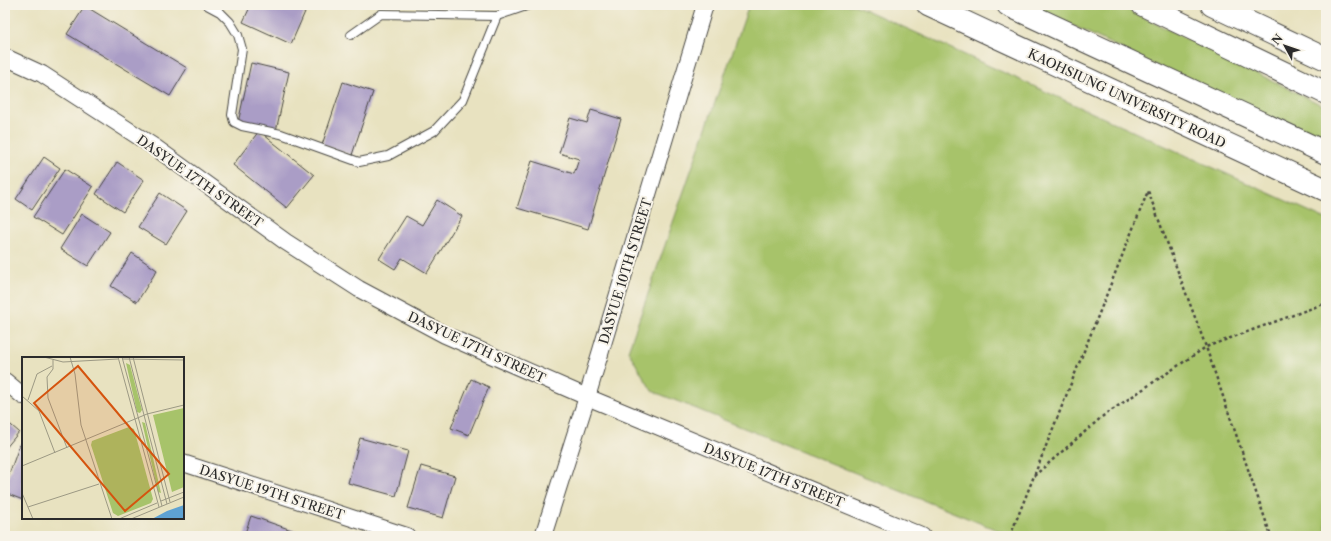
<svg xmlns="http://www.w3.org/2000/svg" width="1331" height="541" font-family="'Libre Caslon Text',serif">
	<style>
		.green { fill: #a7c36a; stroke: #69774a }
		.building { fill: #aa9dc6 }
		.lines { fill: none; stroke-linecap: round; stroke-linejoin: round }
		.lane-casing { stroke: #474641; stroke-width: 10 }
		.street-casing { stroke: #474641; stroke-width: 18 }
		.secondary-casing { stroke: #474641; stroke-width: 24 }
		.path { stroke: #474641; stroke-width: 2.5; stroke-dasharray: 3 3; stroke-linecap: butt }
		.lane { stroke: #fff; stroke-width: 8 }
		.street { stroke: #fff; stroke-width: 16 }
		.secondary { stroke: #fff; stroke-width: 22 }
		.labels { text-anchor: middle; stroke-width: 4; stroke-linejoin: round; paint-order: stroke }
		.street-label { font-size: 13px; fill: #2b2b2b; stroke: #f7f3e8 }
		.inset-road { fill: none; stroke: #9c9984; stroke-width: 1 }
		.view { fill: #d5540f; fill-opacity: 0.15; stroke: #d5540f; stroke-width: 2 }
		.inset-edge { fill: none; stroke: #2b2b2b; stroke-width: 2 }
	</style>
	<rect width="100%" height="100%" fill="#f7f3e8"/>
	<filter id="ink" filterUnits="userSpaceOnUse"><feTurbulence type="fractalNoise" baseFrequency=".025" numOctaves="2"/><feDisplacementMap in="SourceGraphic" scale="8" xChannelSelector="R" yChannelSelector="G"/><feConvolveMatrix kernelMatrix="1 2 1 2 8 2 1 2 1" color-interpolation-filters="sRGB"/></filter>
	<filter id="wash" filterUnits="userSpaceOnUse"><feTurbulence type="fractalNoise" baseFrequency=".012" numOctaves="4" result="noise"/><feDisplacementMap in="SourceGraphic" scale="16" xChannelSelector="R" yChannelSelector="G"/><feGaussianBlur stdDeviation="0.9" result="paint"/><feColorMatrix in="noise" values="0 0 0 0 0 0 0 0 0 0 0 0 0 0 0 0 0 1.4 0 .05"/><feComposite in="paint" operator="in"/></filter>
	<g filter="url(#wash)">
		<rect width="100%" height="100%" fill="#e8e2c0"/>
		<!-- green -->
		<g class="green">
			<path d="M749 5H855L1326 219V536H1012L652 391 628 351Z"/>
			<path d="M1030 5H1118L1326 107V147Z"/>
		</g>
		<g id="blocks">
			<!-- building -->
			<g class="building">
				<path d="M251 5H308L291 44 243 22Z"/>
				<path d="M85 6 187 68 170 96 67 34Z"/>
				<path d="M251 63 289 72 276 131 238 123Z"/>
				<path d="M343 82 373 92 352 155 322 145Z"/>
				<path d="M591 110 621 119 588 229 517 208 532 161 574 174 579 159 559 153 570 118 587 123Z"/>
				<path d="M259 131 314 175 287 208 233 165Z"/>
				<path d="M44 157 60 168 32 210 16 199Z"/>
				<path d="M117 162 144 180 123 212 96 194Z"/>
				<path d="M65 169 93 187 62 235 33 217Z"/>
				<path d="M160 193 187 211 166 244 138 227Z"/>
				<path d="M437 200 462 216 427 273 402 258 395 269 379 259 406 216 422 225Z"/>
				<path d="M82 214 110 232 88 266 60 249Z"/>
				<path d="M132 253 157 270 137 302 111 286Z"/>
				<path d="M471 379 489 387 469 435 451 428Z"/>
				<path d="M5 420 19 432 5 449Z"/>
				<path d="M360 438 408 451 396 496 348 483Z"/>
				<path d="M20 444 23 445V500L5 493V485Z"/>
				<path d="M421 466 455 476 443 518 408 508Z"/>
				<path d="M251 516 309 536H244Z"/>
			</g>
		</g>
	</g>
	<g filter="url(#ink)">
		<use href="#blocks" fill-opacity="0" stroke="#474641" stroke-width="1"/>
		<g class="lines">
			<defs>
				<g id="lane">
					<path d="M207 5 220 12 230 22 238 35 242 49 232 115 234 122 242 126 281 134 359 162 388 156 434 131 463 100 497 16 529 5"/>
					<path d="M351 35 381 14 497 16"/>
				</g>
				<g id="street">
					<path d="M5 57 42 74 156 148 286 242 359 289 445 335 587 397 922 536"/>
					<path d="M5 381 23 396"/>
					<path d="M183 463 407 536"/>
					<path d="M543 536 587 397 705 5"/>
				</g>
				<g id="secondary">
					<path d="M928 5 1326 190"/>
					<path d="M1008 5 1326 153"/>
					<path d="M1143 5 1326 93"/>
					<path d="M1212 5 1326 59"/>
				</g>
			</defs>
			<!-- lane casing -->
			<use href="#lane" class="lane-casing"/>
			<!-- street casing -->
			<use href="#street" class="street-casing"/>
			<!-- secondary casing -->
			<use href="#secondary" class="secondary-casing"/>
			<!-- path -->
			<g class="path">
				<path d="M1034 476 1103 416 1206 347 1326 303"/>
				<path d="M1010 536 1148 191 1206 347 1271 536"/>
			</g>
			<!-- lane -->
			<use href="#lane" class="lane"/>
			<!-- street -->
			<use href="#street" class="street"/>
			<!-- secondary -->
			<use href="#secondary" class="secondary"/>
		</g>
	</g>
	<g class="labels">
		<!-- street labels -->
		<g class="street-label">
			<text transform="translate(1127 98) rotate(25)" y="5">KAOHSIUNG UNIVERSITY ROAD</text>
			<text transform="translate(200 181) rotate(35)" y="5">DASYUE 17TH STREET</text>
			<text transform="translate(625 271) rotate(-73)" y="5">DASYUE 10TH STREET</text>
			<text transform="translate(477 347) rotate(25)" y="5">DASYUE 17TH STREET</text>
			<text transform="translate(774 475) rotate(22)" y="5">DASYUE 17TH STREET</text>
			<text transform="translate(272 492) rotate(18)" y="5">DASYUE 19TH STREET</text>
		</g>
	</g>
	<!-- overview -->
	<g transform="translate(22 357)">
		<rect width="162" height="162" fill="#e8e2c0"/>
		<path d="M104 6 108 8 120 53 118 56 115 55ZM162 51V130L150 135 131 58ZM120 65 123 66 139 136 136 135ZM107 70 112 72 131 142 129 146 96 159 91 156 69 88 70 84Z" fill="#a7c36a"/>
		<path d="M162 148V162H130L145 154Z" fill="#5ea2d3"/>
		<path class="inset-road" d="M22 0 41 5 96 2M48 0 53 17 59 68 90 162M96 0 137 150M100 0 140 149M107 0 145 147M111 0 148 145M100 2 162 3M31 3V12L25 20 26 41 45 91M0 39 17 54 33 96M6 43 15 17 30 9M0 109 125 57 162 48M0 136 11 162M139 144 162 135M6 150 77 127M97 162 135 146M109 162 162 140"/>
		<path class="view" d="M56 9 147 117 103 154 12 46Z"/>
		<rect width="162" height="162" class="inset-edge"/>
	</g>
	<!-- margin -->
	<rect width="1331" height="541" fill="none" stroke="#f7f3e8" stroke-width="20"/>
	<!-- north arrow -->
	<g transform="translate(1285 46) rotate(310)" stroke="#f7f3e8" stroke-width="3" paint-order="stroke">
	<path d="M0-3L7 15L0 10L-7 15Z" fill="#2b2b2b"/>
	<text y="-6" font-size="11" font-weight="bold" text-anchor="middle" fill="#2b2b2b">N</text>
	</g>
</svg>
